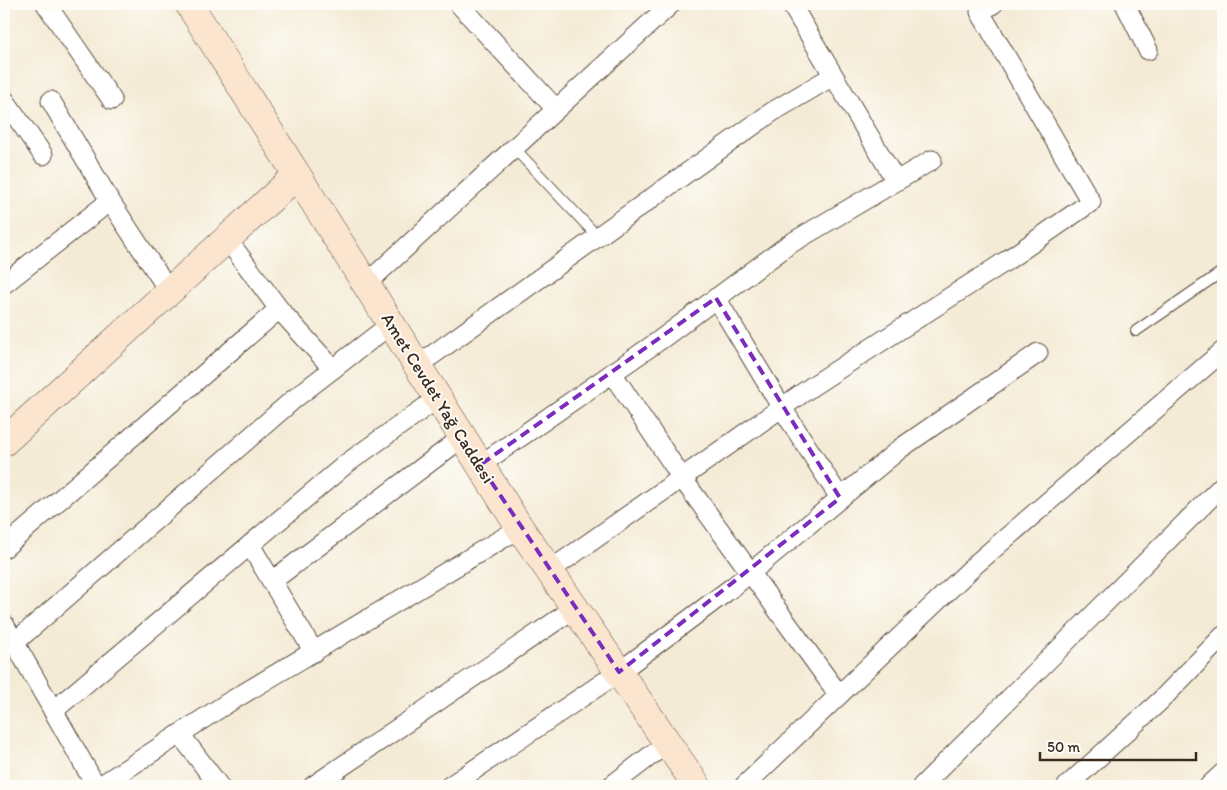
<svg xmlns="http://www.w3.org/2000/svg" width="1227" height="790" font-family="Itim,sans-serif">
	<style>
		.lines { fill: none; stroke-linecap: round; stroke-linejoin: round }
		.service-casing { stroke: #57473a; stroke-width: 12 }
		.minor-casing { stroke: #57473a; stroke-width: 21 }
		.secondary-casing { stroke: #57473a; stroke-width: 29 }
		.service { stroke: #fff; stroke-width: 10 }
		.minor { stroke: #fff; stroke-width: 19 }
		.secondary { stroke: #fbe5cf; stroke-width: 28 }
		.marked { fill: none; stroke: #7b2cbf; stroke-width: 4; stroke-dasharray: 10 6; stroke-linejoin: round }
		.labels { text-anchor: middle; stroke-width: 4; stroke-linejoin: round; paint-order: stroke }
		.street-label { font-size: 18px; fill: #3b2a1e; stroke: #fdfcf7 }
	</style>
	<rect width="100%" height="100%" fill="#fdfcf7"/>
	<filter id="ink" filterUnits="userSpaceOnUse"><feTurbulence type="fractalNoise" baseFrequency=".02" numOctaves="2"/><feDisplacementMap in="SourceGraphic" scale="10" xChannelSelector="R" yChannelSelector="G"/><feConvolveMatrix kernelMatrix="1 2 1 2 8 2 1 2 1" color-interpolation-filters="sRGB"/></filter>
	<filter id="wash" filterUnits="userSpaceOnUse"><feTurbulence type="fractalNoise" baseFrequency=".0096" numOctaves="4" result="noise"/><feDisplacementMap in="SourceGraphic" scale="20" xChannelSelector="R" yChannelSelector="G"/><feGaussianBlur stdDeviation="1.12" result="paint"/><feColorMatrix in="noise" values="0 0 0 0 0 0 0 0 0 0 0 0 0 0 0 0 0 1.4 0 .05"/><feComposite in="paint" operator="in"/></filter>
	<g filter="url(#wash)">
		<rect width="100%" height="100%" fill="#f4ebd6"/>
	</g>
	<g filter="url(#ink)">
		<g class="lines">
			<defs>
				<g id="service">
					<path d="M515 149 598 237"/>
					<path d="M1136 331 1223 271"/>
				</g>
				<g id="minor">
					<path d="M46 4 112 100"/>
					<path d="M459 4 556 109"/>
					<path d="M791 4 896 181"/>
					<path d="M1125 4 1148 50"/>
					<path d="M4 99 43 155"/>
					<path d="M51 101 110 201 169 291"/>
					<path d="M227 239 279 309 333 369"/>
					<path d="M4 284 110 201"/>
					<path d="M366 284 671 4"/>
					<path d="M716 298 782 408 840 498"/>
					<path d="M417 366 772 112 833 76"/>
					<path d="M612 373 682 478 839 695"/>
					<path d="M480 465 660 340 788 245 932 160"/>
					<path d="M250 545 314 652"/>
					<path d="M4 548 279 309"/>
					<path d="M549 571 814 385 1006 261 1091 202 980 12 993 4"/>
					<path d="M272 581 463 437"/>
					<path d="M4 624 96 786"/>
					<path d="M14 643 294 399 391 324"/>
					<path d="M53 711 346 464 438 398"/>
					<path d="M180 734 219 786"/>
					<path d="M100 786 226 704 520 528"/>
					<path d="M313 786 575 608"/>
					<path d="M450 786 619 672 734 586 901 448 1038 353"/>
					<path d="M611 786 667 743"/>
					<path d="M744 786 977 563 1223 351"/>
					<path d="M922 786 1223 485"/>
					<path d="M1067 786 1160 701 1223 636"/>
					<path d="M1209 786 1223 773"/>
				</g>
				<g id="secondary">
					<path d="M189 4 520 528 697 786"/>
					<path d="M4 442 297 175"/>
				</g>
			</defs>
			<!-- service casing -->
			<use href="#service" class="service-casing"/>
			<!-- minor casing -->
			<use href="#minor" class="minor-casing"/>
			<!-- secondary casing -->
			<use href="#secondary" class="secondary-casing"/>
			<!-- service -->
			<use href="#service" class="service"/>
			<!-- minor -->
			<use href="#minor" class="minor"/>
			<!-- secondary -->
			<use href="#secondary" class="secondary"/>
		</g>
	</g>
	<!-- marked area -->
	<path class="marked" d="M716 298 840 498 619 672 480 465Z"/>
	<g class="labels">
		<!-- street labels -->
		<g class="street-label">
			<text transform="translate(438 398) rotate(58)" y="6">Amet Cevdet Yağ Caddesi</text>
		</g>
	</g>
	<!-- margin -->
	<rect width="1227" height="790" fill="none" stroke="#fdfcf7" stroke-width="20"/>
	<!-- scale -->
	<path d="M1040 752v8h156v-8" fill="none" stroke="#3b2a1e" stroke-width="2.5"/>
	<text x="1047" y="752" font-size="15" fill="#3b2a1e" stroke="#fdfcf7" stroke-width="4" paint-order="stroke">50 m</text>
</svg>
